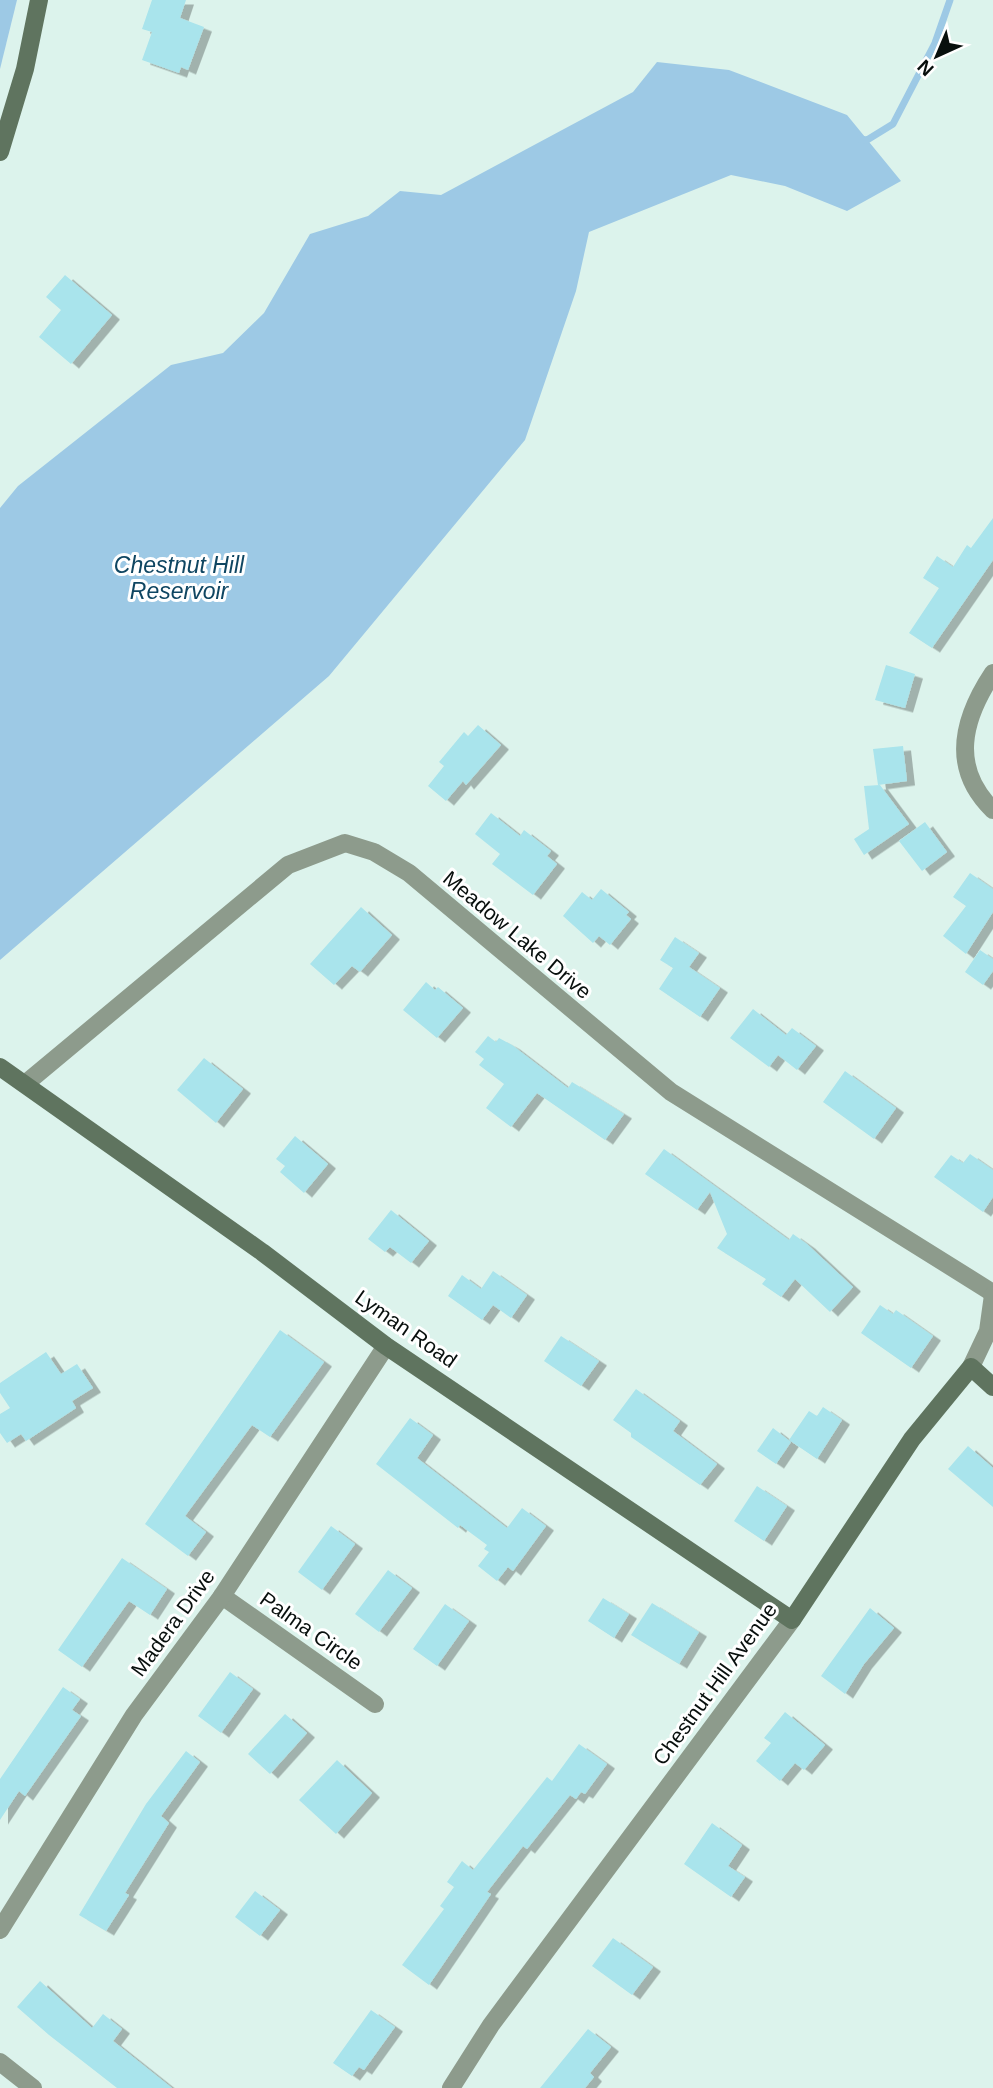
<svg xmlns="http://www.w3.org/2000/svg" width="993" height="2088" font-family="Arial,sans-serif">
	<style>
		.water { fill: #9dc9e5 }
		.lines { fill: none; stroke-linecap: round; stroke-linejoin: round }
		.stream { stroke: #9dc9e5; stroke-width: 7 }
		.building { fill: #a9e4ec; filter: url(#shadow) }
		.street { stroke: #8d9b8c; stroke-width: 18 }
		.secondary { stroke: #5f745f; stroke-width: 18 }
		.labels { text-anchor: middle; stroke-width: 6; stroke-linejoin: round; paint-order: stroke }
		.street-label { font-size: 21px; fill: #080f0d; stroke: #fff }
		.water-label { font-size: 23px; font-style: italic; fill: #0f4662; stroke: #fff }
	</style>
	<defs>
		<filter id="shadow"><feDropShadow dx="8" dy="4.5" stdDeviation="0" flood-color="#0004"/></filter>
	</defs>
	<rect width="100%" height="100%" fill="#dcf3ec"/>
	<!-- water -->
	<g class="water">
		<path d="M0 0H17L0 69Z"/>
		<path d="M657 62 729 70 847 115 901 181 847 211 785 186 731 175 589 232 576 291 525 440 329 676 0 960V508L18 486 171 365 223 353 264 313 310 234 368 216 400 191 441 195 633 92Z"/>
	</g>
	<g class="lines">
		<!-- stream -->
		<path class="stream" d="M860 139 867 140 893 124 935 43 950 0"/>
	</g>
	<!-- building -->
	<g class="building">
		<path d="M152 0H186L180 18 204 27 188 70 181 67 179 73 142 60 152 32 142 29Z"/>
		<path d="M65 275 112 315 71 364 39 337 61 310 46 297Z"/>
		<path d="M993 518V560L932 648 909 633 939 588 923 578 937 556 953 567 967 545 971 548Z"/>
		<path d="M886 665 915 674 905 708 875 700Z"/>
		<path d="M478 725 501 745 466 785 463 781 446 801 428 786 444 766 439 762 464 732 468 736Z"/>
		<path d="M903 746 907 781 878 785 873 749Z"/>
		<path d="M880 785 909 824 864 855 854 839 869 829 864 786Z"/>
		<path d="M491 813 520 836 524 830 551 851 547 856 557 864 533 895 492 864 500 854 475 834Z"/>
		<path d="M925 822 947 852 922 871 899 841Z"/>
		<path d="M970 873 993 889V912L966 954 943 936 966 906 953 897Z"/>
		<path d="M601 889 629 912 626 915 631 919 610 945 599 936 593 943 563 916 582 892 592 900Z"/>
		<path d="M361 907 392 935 360 972 352 966 334 985 310 964Z"/>
		<path d="M675 937 699 953 689 967 720 988 700 1017 659 989 673 968 660 960Z"/>
		<path d="M980 950 993 959V971L983 985 965 972Z"/>
		<path d="M426 982 435 990 438 987 463 1008 437 1038 403 1010Z"/>
		<path d="M753 1009 786 1035 792 1028 816 1046 797 1070 778 1055 769 1067 730 1038Z"/>
		<path d="M488 1036 496 1042 499 1038 512 1045 568 1088 572 1082 624 1114 605 1140 537 1093 511 1127 486 1108 504 1084 479 1065 484 1059 475 1052Z"/>
		<path d="M204 1058 243 1089 216 1123 177 1090Z"/>
		<path d="M845 1071 896 1108 874 1139 823 1102Z"/>
		<path d="M295 1136 328 1164 304 1193 280 1172 285 1166 276 1159Z"/>
		<path d="M664 1149 789 1240 793 1234 807 1244 853 1287 830 1312 795 1279 781 1297 762 1284 766 1279 717 1248 727 1234 710 1192 697 1210 645 1174Z"/>
		<path d="M970 1154 993 1170V1197L983 1212 934 1177 951 1155 963 1163Z"/>
		<path d="M391 1210 429 1241 411 1263 390 1247 385 1252 368 1239Z"/>
		<path d="M493 1271 527 1295 511 1318 493 1305 482 1320 448 1296 462 1275 481 1289Z"/>
		<path d="M880 1305 893 1314 896 1310 933 1336 911 1368 861 1333Z"/>
		<path d="M280 1330 324 1362 270 1437 252 1425 185 1516 206 1532 188 1556 145 1524Z"/>
		<path d="M561 1336 599 1361 581 1386 544 1361Z"/>
		<path d="M46 1352 61 1374 77 1364 93 1388 72 1401 76 1408 26 1441 21 1434 7 1443 0 1433V1414L10 1408 0 1393V1383Z"/>
		<path d="M636 1389 680 1421 673 1431 717 1464 700 1485 631 1437V1433L613 1420Z"/>
		<path d="M823 1407 842 1420 817 1459 789 1440 809 1411 817 1416Z"/>
		<path d="M410 1418 433 1435 417 1458 507 1528 522 1508 546 1526 513 1571 508 1567 497 1581 478 1566 489 1552 484 1549 487 1545 460 1525 458 1528 376 1464Z"/>
		<path d="M773 1428 791 1442 776 1464 757 1451Z"/>
		<path d="M968 1446 993 1468V1507L948 1469Z"/>
		<path d="M757 1486 787 1506 764 1541 734 1521Z"/>
		<path d="M331 1526 355 1544 322 1590 298 1572Z"/>
		<path d="M122 1558 167 1589 150 1615 129 1601 82 1667 58 1650Z"/>
		<path d="M388 1570 412 1588 379 1632 355 1614Z"/>
		<path d="M603 1598 629 1614 614 1638 588 1621Z"/>
		<path d="M652 1603 699 1632 679 1664 631 1635Z"/>
		<path d="M445 1604 469 1621 437 1666 413 1649Z"/>
		<path d="M870 1608 894 1628 864 1664 845 1694 821 1676Z"/>
		<path d="M230 1672 253 1689 221 1733 198 1716Z"/>
		<path d="M63 1687 80 1699 72 1710 81 1716 25 1796 19 1791 0 1820V1779Z"/>
		<path d="M785 1712 825 1745 804 1770 795 1763 780 1781 756 1761 771 1743 764 1738Z"/>
		<path d="M285 1714 307 1733 270 1774 248 1754Z"/>
		<path d="M579 1744 607 1764 585 1794 581 1792 576 1799 570 1795 527 1849 523 1846 487 1892 491 1894 429 1985 402 1965 444 1909 440 1906 454 1887 447 1882 462 1861 473 1870 547 1777 552 1781Z"/>
		<path d="M186 1751 200 1762 161 1816 169 1823 125 1893 129 1895 106 1931 79 1915 146 1804Z"/>
		<path d="M337 1760 372 1793 336 1834 299 1800Z"/>
		<path d="M712 1823 742 1845 728 1866 745 1877 731 1897 684 1864Z"/>
		<path d="M255 1891 280 1910 260 1936 235 1917Z"/>
		<path d="M613 1938 653 1967 632 1995 592 1966Z"/>
		<path d="M40 1981 92 2028 103 2014 122 2029 113 2041 172 2088H117L49 2035 17 2007Z"/>
		<path d="M371 2010 395 2027 364 2070 359 2067 352 2076 333 2063Z"/>
		<path d="M588 2029 611 2047 590 2073 594 2077 585 2088H540Z"/>
	</g>
	<g class="lines">
		<!-- street -->
		<g class="street">
			<path d="M993 673C963 718 949 767 993 810"/>
			<path d="M25 1084 288 865 345 843 374 852 409 873 671 1092 993 1293"/>
			<path d="M971 1367 988 1331 993 1295"/>
			<path d="M222 1596 375 1704"/>
			<path d="M0 1930 134 1715 222 1596 386 1346"/>
			<path d="M0 2062 33 2088"/>
			<path d="M451 2088 491 2025 792 1620"/>
		</g>
		<!-- secondary -->
		<g class="secondary">
			<path d="M0 152 25 69 39 0"/>
			<path d="M0 1067 262 1252 386 1346 792 1620 912 1439 971 1367 993 1387"/>
		</g>
	</g>
	<g class="labels">
		<!-- street labels -->
		<g class="street-label">
			<text transform="translate(517 935) rotate(40)" y="7">Meadow Lake Drive</text>
			<text transform="translate(406 1329) rotate(35)" y="7">Lyman Road</text>
			<text transform="translate(173 1623) rotate(-54)" y="7">Madera Drive</text>
			<text transform="translate(311 1631) rotate(35)" y="7">Palma Circle</text>
			<text transform="translate(715 1684) rotate(-54)" y="7">Chestnut Hill Avenue</text>
		</g>
		<!-- water labels -->
		<g class="water-label">
			<text x="179" y="573">Chestnut Hill<tspan x="179" dy="26">Reservoir</tspan></text>
		</g>
	</g>
	<!-- north arrow -->
	<g transform="translate(937 56) rotate(224)" stroke="#ffffff" stroke-width="5" paint-order="stroke">
	<path d="M0-5L12 26L0 18L-12 26Z" fill="#080f0d"/>
	<text y="-10" font-size="19" font-weight="bold" text-anchor="middle" fill="#080f0d">N</text>
	</g>
</svg>
